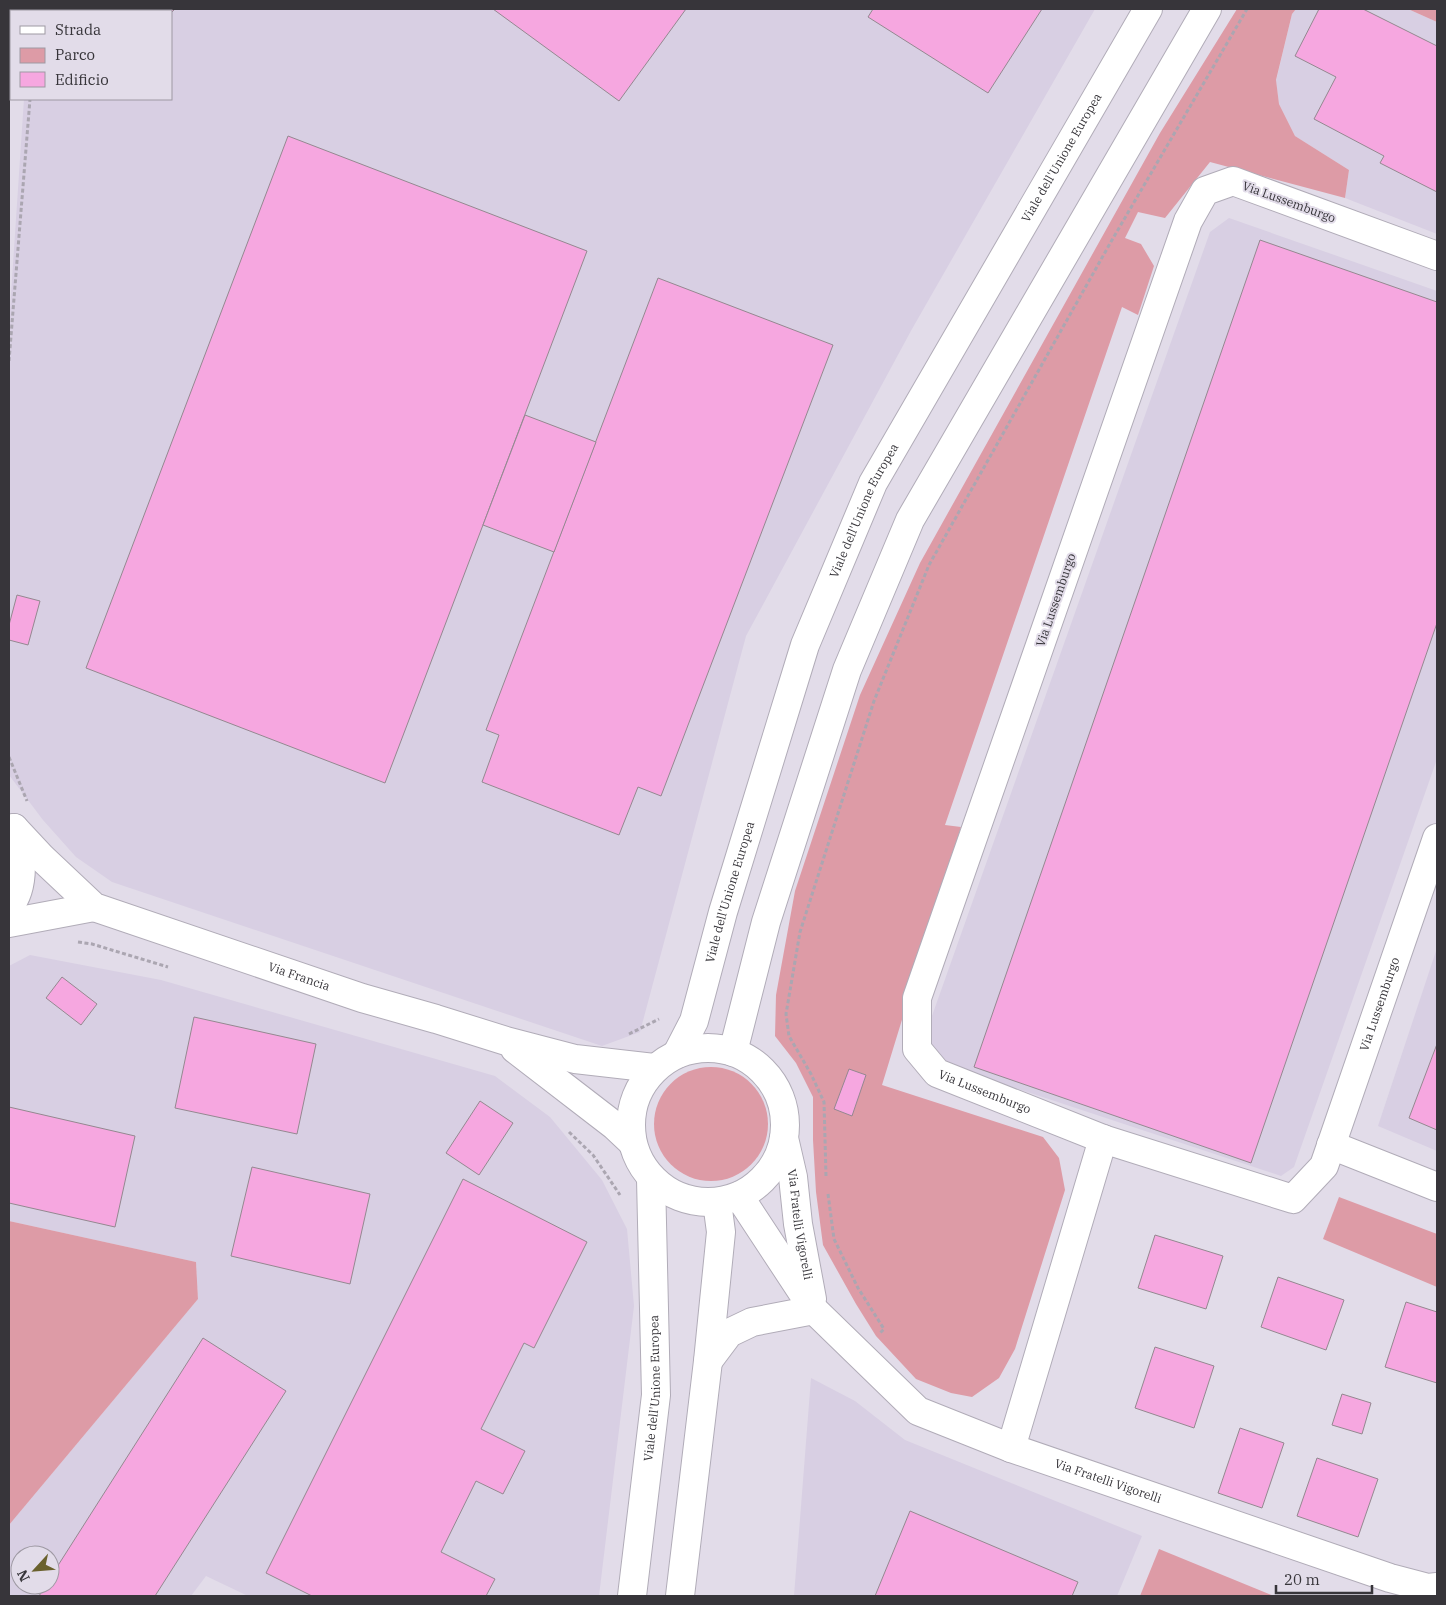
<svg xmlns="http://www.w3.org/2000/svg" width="1446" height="1605" font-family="'IBM Plex Serif',serif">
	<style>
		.built { fill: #d8cfe3; fill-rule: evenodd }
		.green { fill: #dd9ba6 }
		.building { fill: #f6a7e0; stroke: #948890 }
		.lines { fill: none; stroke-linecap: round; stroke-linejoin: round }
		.minor-casing { stroke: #b1acb8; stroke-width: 30 }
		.path { stroke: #aba6b1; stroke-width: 3; stroke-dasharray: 4 2.5; stroke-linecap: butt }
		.minor { stroke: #fff; stroke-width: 28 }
		.labels { text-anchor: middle; stroke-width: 4; stroke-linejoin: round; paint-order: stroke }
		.street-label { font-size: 12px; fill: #37353a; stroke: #e2dce9 }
	</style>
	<rect width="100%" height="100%" fill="#e2dce9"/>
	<!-- built -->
	<g class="built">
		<path d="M30 9H1095L912 329 746 636 640 1032 602 1046 112 882 76 857 43 820 9 775V324L24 99H171V11H30Z"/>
		<path d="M1296 9H1408L1437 22V234L1345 198 1349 170 1295 136 1279 104 1276 81 1292 14Z"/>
		<path d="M1229 218 1437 291V759L1294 1167 1281 1176 940 1063 927 1045V1030L1210 232Z"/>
		<path d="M1437 948V1151L1378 1126Z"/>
		<path d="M30 955 161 980 495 1076 550 1117 602 1180 627 1229 634 1306 599 1596H248L206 1576 191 1596H9V1525L198 1299 196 1262 9 1221V966ZM20 1555H50V1585H20Z"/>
		<path d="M811 1378 855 1401 905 1440 1142 1536 1117 1596H794Z"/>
	</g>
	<!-- green -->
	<g class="green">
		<path d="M1237 9H1296L1292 14 1276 80 1279 104 1295 136 1349 170 1345 198 1210 162 1165 218 1138 212 1125 238 1141 244 1154 266 1138 315 1122 307 945 825 961 827 882 1085 1043 1137 1059 1158 1065 1190 1015 1349 999 1378 972 1397 951 1393 916 1379 876 1336 856 1304 823 1245 816 1192 813 1140V1097L796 1063 775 1036 776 995 795 891 860 695 920 563 1160 133Z"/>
		<path d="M1408 9H1437V22Z"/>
		<circle cx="711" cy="1124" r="57"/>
		<path d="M1339 1197 1437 1234V1287L1323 1239Z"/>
		<path d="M9 1221 196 1262 198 1299 9 1525Z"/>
		<path d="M1159 1549 1274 1596H1140Z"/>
	</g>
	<!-- building -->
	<g class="building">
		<path d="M83 9H175L171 13V11H81Z"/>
		<path d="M493 9H686L619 101Z"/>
		<path d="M873 9H1042L988 93 868 17Z"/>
		<path d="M1319 9H1363L1437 46V192L1380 163 1384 156 1314 119 1336 77 1295 56Z"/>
		<path d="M288 136 587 251 385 783 86 668Z"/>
		<path d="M1260 240 1437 302V623L1251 1163 974 1067Z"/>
		<path d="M658 278 833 345 661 796 638 787 619 835 482 782 499 735 486 730Z"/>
		<path d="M525 415 596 442 554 552 483 525Z"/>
		<path d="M17 595 40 601 28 645 9 640V625Z"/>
		<path d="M62 977 97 1004 81 1025 46 998Z"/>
		<path d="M194 1017 316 1044 297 1134 175 1108Z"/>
		<path d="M1437 1044V1130L1409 1118Z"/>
		<path d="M849 1069 866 1075 852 1116 834 1109Z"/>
		<path d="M480 1101 513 1123 479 1175 446 1153Z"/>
		<path d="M9 1107 135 1136 115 1227 9 1203Z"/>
		<path d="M252 1167 370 1194 350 1284 231 1256Z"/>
		<path d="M463 1179 587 1242 534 1348 524 1343 481 1429 525 1451 503 1494 476 1481 441 1552 495 1579 486 1596H312L266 1573Z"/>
		<path d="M1155 1235 1223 1256 1206 1309 1138 1288Z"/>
		<path d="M1278 1277 1344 1300 1326 1350 1261 1327Z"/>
		<path d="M1406 1302 1437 1312V1383L1385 1367Z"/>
		<path d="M203 1338 286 1391 155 1596H39L46 1585H50V1578Z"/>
		<path d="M1155 1347 1214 1366 1194 1428 1135 1408Z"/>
		<path d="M1342 1394 1371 1403 1362 1434 1332 1425Z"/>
		<path d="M1240 1428 1284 1443 1262 1508 1218 1493Z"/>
		<path d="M1317 1458 1378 1479 1358 1537 1297 1516Z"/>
		<path d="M910 1511 1078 1582 1072 1596H875Z"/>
	</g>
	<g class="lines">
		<defs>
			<g id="minor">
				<path id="s1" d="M1437 256 1233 181 1205 191 1188 221 917 998V1049L937 1073 1103 1139 1293 1199 1324 1166 1437 838"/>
				<path id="s2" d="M14 828 42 858 94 907 362 998 436 1019 506 1041 575 1059 654 1068"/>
				<path d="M9 907C26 886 22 851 14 828"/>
				<path d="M9 923 94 907"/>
				<circle cx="708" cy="1125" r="77"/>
				<path d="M515 1049 615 1126 632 1142"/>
				<path d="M733 1052 766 922 847 670 910 520 1207 9"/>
				<path id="s3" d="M677 1054 694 1021 723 912 805 645 873 483 1148 9"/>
				<path id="s4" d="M784 1138 793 1177 798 1224 812 1299"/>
				<path d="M1331 1145 1437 1187"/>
				<path id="s5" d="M739 1196 814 1310 918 1411 1011 1448 1390 1578 1428 1588 1437 1587"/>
				<path d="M708 1361 729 1333 752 1322 814 1310"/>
				<path d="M1011 1448 1103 1139"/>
				<path id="s6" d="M632 1596 656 1395 651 1179"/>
				<path d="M680 1596 708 1361 721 1232 717 1202"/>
			</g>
		</defs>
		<!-- minor casing -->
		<use href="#minor" class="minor-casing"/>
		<!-- path -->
		<g class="path">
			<path d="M38 11V9"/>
			<path d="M9 361 30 99"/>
			<path d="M9 757 27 801"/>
			<path d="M78 942 92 944 168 967"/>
			<path d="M629 1034 659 1019"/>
			<path d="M569 1132 593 1155 620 1195"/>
			<path d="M826 1176 824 1102 811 1074 789 1036 786 1014 800 932 874 701 929 565 1112 240 1247 9"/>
			<path d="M828 1194 834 1239 858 1288 884 1329 880 1333"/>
		</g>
		<!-- minor -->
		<use href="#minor" class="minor"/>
	</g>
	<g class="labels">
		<!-- street labels -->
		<g class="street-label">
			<text dy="4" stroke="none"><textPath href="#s3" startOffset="981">Viale dell'Unione Europea</textPath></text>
			<text transform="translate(1289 202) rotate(20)" y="4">Via Lussemburgo</text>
			<text dy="4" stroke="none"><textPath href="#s3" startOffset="576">Viale dell'Unione Europea</textPath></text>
			<text transform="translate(1056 600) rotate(-71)" y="4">Via Lussemburgo</text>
			<text dy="4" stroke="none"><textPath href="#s3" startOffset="171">Viale dell'Unione Europea</textPath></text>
			<text dy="4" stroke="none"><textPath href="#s2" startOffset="329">Via Francia</textPath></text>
			<text dy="4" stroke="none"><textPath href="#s1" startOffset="1781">Via Lussemburgo</textPath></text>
			<text dy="4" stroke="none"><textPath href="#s1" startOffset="1238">Via Lussemburgo</textPath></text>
			<text dy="4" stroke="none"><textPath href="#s4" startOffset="88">Via Fratelli Vigorelli</textPath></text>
			<text dy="4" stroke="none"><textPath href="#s6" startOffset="209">Viale dell'Unione Europea</textPath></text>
			<text dy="4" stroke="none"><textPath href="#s5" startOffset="484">Via Fratelli Vigorelli</textPath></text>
		</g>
	</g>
	<!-- border -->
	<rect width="1446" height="1605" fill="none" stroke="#37353a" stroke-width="20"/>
	<!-- legend -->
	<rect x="10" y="10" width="162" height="90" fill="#e2dce9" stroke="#9e99a3"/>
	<rect x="20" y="26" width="25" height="8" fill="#ffffff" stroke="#9e99a3"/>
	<text x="55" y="35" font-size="15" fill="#37353a">Strada</text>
	<rect x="20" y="48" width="25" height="15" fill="#dd9ba6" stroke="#9e99a3"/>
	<text x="55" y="60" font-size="15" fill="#37353a">Parco</text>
	<rect x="20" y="72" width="25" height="15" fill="#f6a7e0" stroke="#9e99a3"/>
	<text x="55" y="85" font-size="15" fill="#37353a">Edificio</text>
	<!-- north arrow -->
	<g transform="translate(35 1570) rotate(244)"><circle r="24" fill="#e2dce9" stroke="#9e99a3"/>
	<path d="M0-4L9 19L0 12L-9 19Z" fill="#6a612d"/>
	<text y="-8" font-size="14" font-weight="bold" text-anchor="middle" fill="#37353a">N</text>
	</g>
	<!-- scale -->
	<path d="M1276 1585v8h96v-8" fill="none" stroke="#37353a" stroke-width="2.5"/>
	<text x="1284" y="1585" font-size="15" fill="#37353a" stroke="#e2dce9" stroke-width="4" paint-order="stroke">20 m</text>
</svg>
